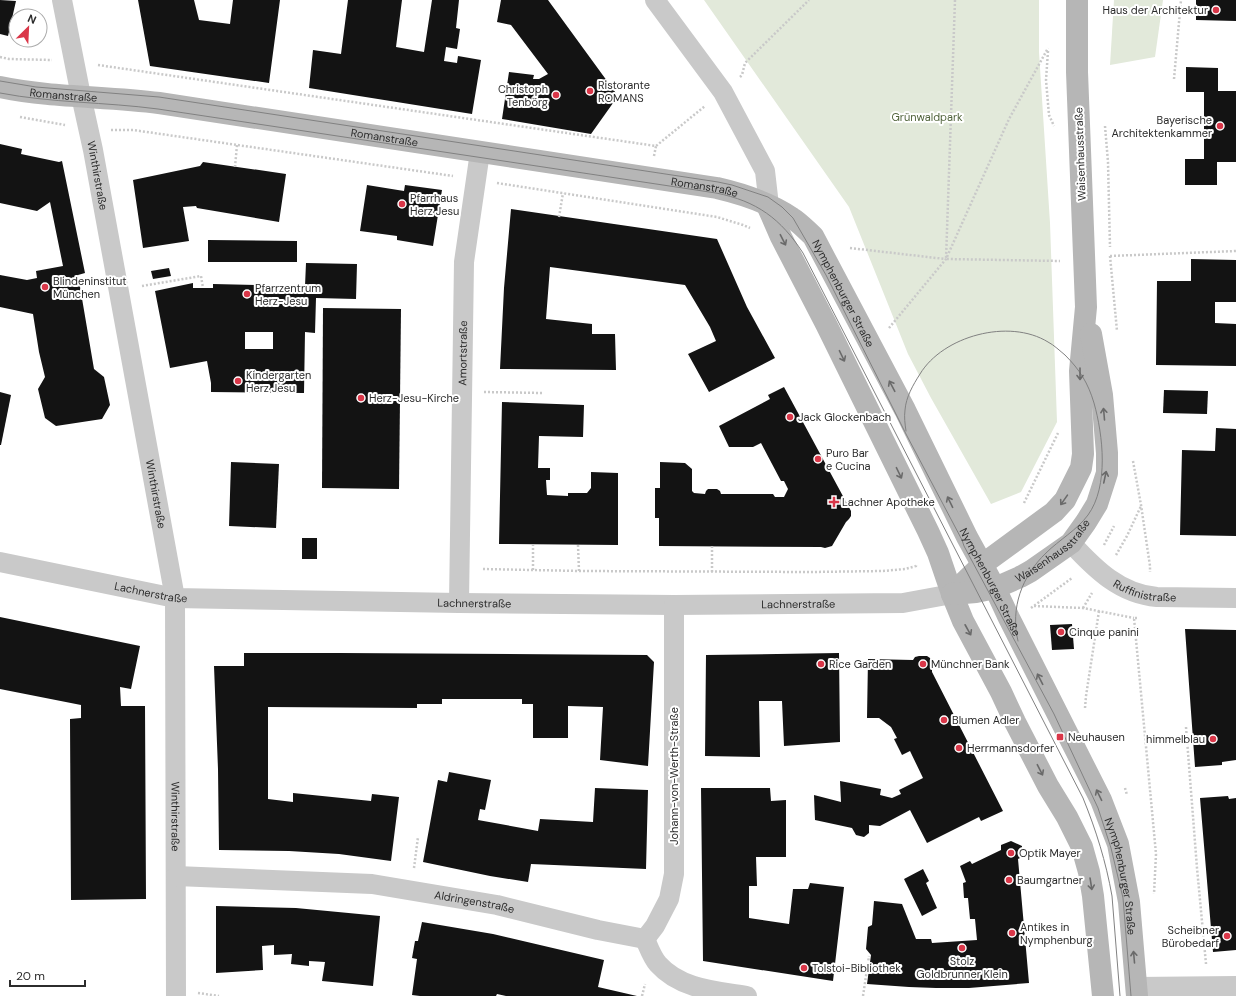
<svg xmlns="http://www.w3.org/2000/svg" width="1236" height="996" font-family="'DM Sans',sans-serif">
	<style>
		.green { fill: #e2e9da }
		.building { fill: #131313; fill-rule: evenodd }
		.lines { fill: none; stroke-linecap: round; stroke-linejoin: round }
		.path { stroke: #c9c9c9; stroke-width: 2.5; stroke-dasharray: 2 2; stroke-linecap: butt }
		.street { stroke: #c9c9c9; stroke-width: 20 }
		.secondary { stroke: #b6b6b6; stroke-width: 22 }
		.tram { stroke: #818181; stroke-width: 1 }
		.oneway { stroke: #6a6a6a }
		.poi-dot { fill: #da3749; stroke: #fff; stroke-width: 1.5 }
		.labels { text-anchor: middle; stroke-width: 4; stroke-linejoin: round; paint-order: stroke }
		.poi-label { font-size: 11px; fill: #2c2c2c; stroke: #fff; text-anchor: start }
		.street-label { font-size: 11px; fill: #2c2c2c; stroke: #fff }
		.park-label { font-size: 11px; fill: #51643c; stroke: #fff }
	</style>
	<rect width="100%" height="100%" fill="#fff"/>
	<!-- green -->
	<g class="green">
		<path d="M704 0H1039V52L1050 223 1057 422 1021 492 991 504 931 398 908 354 849 207Z"/>
		<path d="M1114 0H1163L1155 57 1110 65Z"/>
	</g>
	<!-- building -->
	<g class="building">
		<path d="M0 0 16 1 8 36 0 34Z"/>
		<path d="M138 0H194L199 20 230 24 233 0H280L269 83 150 66Z"/>
		<path d="M348 0H402L396 47 424 52 432 0H459L456 28 460 29 457 49 446 47 444 61 457 63 458 56 481 60 472 114 309 88 313 50 341 54Z"/>
		<path d="M501 0H548L618 96 591 134 502 119 509 72 534 75 533 79H539L548 74 511 25 497 22Z"/>
		<path d="M1196 0H1236V21L1196 20Z"/>
		<path d="M1186 67 1218 68V91H1236V162H1217V185H1185V159H1204V92H1186Z"/>
		<path d="M0 144 22 149 21 154 59 162 62 161 85 273 78 275 94 369 104 377 110 405 102 419 56 426 45 418 38 389 45 377 39 352 33 314 0 307V275L27 280 37 278 36 271 63 266 50 202 37 211 0 203Z"/>
		<path d="M203 162 286 174 279 222 197 208 196 206 183 207 189 241 143 248 133 180 200 166Z"/>
		<path d="M367 185 404 191 405 185 442 190 433 246 397 240V236L360 231Z"/>
		<path d="M511 209 717 239 747 307 775 358 709 392 688 354 716 341 710 327 685 285 550 267 546 319 592 324V334H615L616 370 500 369 504 288Z"/>
		<path d="M208 240 297 241V262H208Z"/>
		<path d="M1191 259 1236 260V302H1215V323L1236 324V366L1156 365 1157 281H1191Z"/>
		<path d="M306 263 357 264 356 299 316 298 315 333 305 332 304 393 211 392V383L207 361 170 368 155 291 193 283V288H213V284L305 286ZM245 332H273V349H245Z"/>
		<path d="M169 268 171 276 153 279 151 271Z"/>
		<path d="M323 308 401 309 399 489 322 488Z"/>
		<path d="M784 387 851 511V516L849 519 846 522 832 546 825 548 821 547 659 546V518H655V488H660V462L685 463 692 469V491L694 493 705 494 706 491 708 489H717L720 491 721 494H773L775 497H784L788 489 784 481H781L761 443 753 447H729L719 426 770 399 768 395Z"/>
		<path d="M1164 390 1208 391 1207 414 1163 413Z"/>
		<path d="M0 392 11 395 1 445H0Z"/>
		<path d="M502 402 584 405 583 437 539 436 538 468H550V480H546L547 495 568 496V493H587L591 488V472L618 473V545L499 544Z"/>
		<path d="M1216 428 1236 429V536L1180 535 1182 450 1215 451Z"/>
		<path d="M231 462 279 464 276 528 229 526Z"/>
		<rect x="302" y="538" width="15" height="21"/>
		<path d="M0 617 140 646 131 689 120 687 121 706H145L146 899 71 900 70 719 81 718V705L0 689Z"/>
		<path d="M1072 624 1074 649 1052 650 1050 625Z"/>
		<path d="M1185 629 1236 630V760L1222 762V765L1195 767Z"/>
		<path d="M244 653H340L647 655 654 662 648 766 600 760 603 707 568 706V738H533V704H522V699H442V704H417V708L268 707V799L293 802V793L371 801 372 794 399 797 391 861 339 854 289 851 219 850 218 769 214 666H244Z"/>
		<path d="M839 653 840 742 784 746 782 701H759L760 757 705 756 706 655Z"/>
		<path d="M919 656H927L930 658 932 663V672L1003 811 981 821 979 817 927 843 910 810 880 826 869 825V833L864 837 856 835 852 828 815 820 814 795 841 802 840 781 881 789 880 795 892 798 901 794 899 790 923 778 910 751 902 755 894 739 897 738 891 727 879 718H867L868 659 913 660 915 657Z"/>
		<path d="M449 772 491 780 485 810 480 809 478 820 538 831 540 819 593 822 595 788 648 790 646 869 531 864 528 882 490 876 423 862 438 780 447 782Z"/>
		<path d="M701 788H770L771 801 786 800V857H756L757 886H749V918L789 924 793 889H808L810 883 844 887 833 981 703 961Z"/>
		<path d="M1228 796 1229 799 1236 798V950L1213 952 1200 798Z"/>
		<path d="M1011 841 1022 846V857L1018 859 1029 983 969 988H936L909 987 867 984 871 955 866 949 868 927 872 925 874 901 902 904 916 939H931L932 943 977 940 975 919H970L968 898H964L963 883 966 882 960 866 970 861 972 864 1001 850V845Z"/>
		<path d="M923 869 929 881 926 883 937 908 922 916 904 879Z"/>
		<path d="M216 906 296 908 380 916 373 986 322 981 325 962 309 961V966L291 964 292 954 274 955V945L262 946 263 970 216 973Z"/>
		<path d="M422 922 493 934 604 960 598 987 637 996H506L497 994 496 996H420L412 995 417 959 412 958 415 941H418Z"/>
	</g>
	<g class="lines">
		<!-- path -->
		<g class="path">
			<path d="M955 0 946 259 1060 261"/>
			<path d="M1048 51 1046 80 1049 115 1054 126"/>
			<path d="M0 57 9 59 52 60"/>
			<path d="M98 65 656 146 705 106"/>
			<path d="M740 77 742 75 745 63 809 0"/>
			<path d="M1174 79 1181 0"/>
			<path d="M20 117 65 125"/>
			<path d="M1105 126 1108 162 1110 247"/>
			<path d="M111 130H133L453 176"/>
			<path d="M654 156 656 146"/>
			<path d="M235 167 237 145"/>
			<path d="M497 183 717 217 743 225 750 228"/>
			<path d="M559 217 563 193"/>
			<path d="M850 248 945 259"/>
			<path d="M1110 256 1117 331"/>
			<path d="M1110 256 1236 251"/>
			<path d="M142 286 201 276 203 288"/>
			<path d="M889 328 946 259 1009 119 1048 48"/>
			<path d="M484 392 543 393"/>
			<path d="M1133 461 1141 505 1150 566V572"/>
			<path d="M1024 503 1058 433"/>
			<path d="M578 545 579 571"/>
			<path d="M1104 545 1114 526"/>
			<path d="M712 546V572"/>
			<path d="M1116 555 1127 536 1141 506"/>
			<path d="M483 569 579 571 811 572 883 571 905 569 916 566V565"/>
			<path d="M533 570V544"/>
			<path d="M1034 606 1083 608 1134 618"/>
			<path d="M1031 608 1072 578"/>
			<path d="M1083 608 1092 593"/>
			<path d="M1137 618H1134L1156 854 1154 894"/>
			<path d="M1085 708 1086 696 1099 611"/>
			<path d="M1186 727 1197 868 1206 964"/>
			<path d="M1125 788 1127 795"/>
			<path d="M414 868 418 837"/>
			<path d="M198 993 219 996"/>
			<path d="M642 996 645 984"/>
			<path d="M863 996 869 956"/>
		</g>
		<!-- street -->
		<g class="street">
			<path id="s1" d="M62 0 80 91 93 150 175 598 176 996"/>
			<path d="M655 0 723 92 765 171 768 197 767 205"/>
			<path id="s2" d="M1071 543C1095 569 1120 594 1157 597L1236 598"/>
			<path id="s3" d="M0 562 175 598 459 603 674 605 903 603 952 594"/>
			<path id="s4" d="M459 603 464 262 480 152"/>
			<path id="s5" d="M176 876 372 884 497 905 598 930 645 939"/>
			<path d="M645 939 655 926 669 899 674 874V605"/>
			<path d="M645 939C649 948 652 957 658 964 680 989 716 991 747 996"/>
			<path d="M1136 987 1236 986"/>
		</g>
		<!-- secondary -->
		<g class="secondary">
			<path id="s6" d="M0 87C52 98 106 96 159 103L717 188C743 194 770 203 792 218 800 223 806 230 813 236L905 410 967 537 995 588 1009 618 1101 800 1118 844 1129 902 1137 996"/>
			<path d="M767 205 781 237 826 324 928 531 938 553 952 594 963 621 1001 692 1015 722 1048 786 1067 817 1082 847 1089 872 1093 896 1103 996"/>
			<path d="M952 594 983 564 1054 512 1065 500 1081 468 1083 454 1080 371 1086 307 1077 72V0"/>
			<path id="s7" d="M952 594 976 592 995 588 1020 577 1031 571 1071 543 1086 522 1097 504 1107 473V453L1102 395 1091 334"/>
		</g>
		<!-- tram -->
		<g class="tram">
			<path d="M0 81 36 87 159 97 718 182 732 185 768 197 782 207 793 218 826 275 906 434 962 540 964 546 1054 714 1098 808 1111 848 1123 898 1131 996"/>
			<path d="M0 93C52 103 105 102 158 109L716 193C757 201 781 219 803 253L1083 798C1096 830 1106 862 1112 896L1120 996"/>
			<path d="M906 431C905 424 904 417 905 410 906 397 913 385 920 374 943 336 1009 318 1048 342 1054 345 1060 351 1065 355 1080 370 1088 383 1094 403 1103 435 1109 486 1088 515 1077 530 1059 540 1046 553 1022 576 1010 608 1018 641"/>
		</g>
	</g>
	<!-- one-way arrows -->
	<defs><path id="oneway-shaft" d="M-6 0H5M1.5-3L5.5 0L1.5 3" fill="none" stroke-width="1.6" stroke-linecap="round" stroke-linejoin="round"/></defs>
	<g class="oneway">
		<use href="#oneway-shaft" transform="translate(783 240) rotate(63)"/>
		<use href="#oneway-shaft" transform="translate(842 356) rotate(64)"/>
		<use href="#oneway-shaft" transform="translate(1080 374) rotate(90)"/>
		<use href="#oneway-shaft" transform="translate(892 386) rotate(-118)"/>
		<use href="#oneway-shaft" transform="translate(1104 414) rotate(-95)"/>
		<use href="#oneway-shaft" transform="translate(899 473) rotate(64)"/>
		<use href="#oneway-shaft" transform="translate(1105 477) rotate(-78)"/>
		<use href="#oneway-shaft" transform="translate(1064 500) rotate(125)"/>
		<use href="#oneway-shaft" transform="translate(950 502) rotate(-116)"/>
		<use href="#oneway-shaft" transform="translate(968 630) rotate(61)"/>
		<use href="#oneway-shaft" transform="translate(1040 679) rotate(-117)"/>
		<use href="#oneway-shaft" transform="translate(1040 770) rotate(63)"/>
		<use href="#oneway-shaft" transform="translate(1099 795) rotate(-116)"/>
		<use href="#oneway-shaft" transform="translate(1091 884) rotate(81)"/>
		<use href="#oneway-shaft" transform="translate(1134 957) rotate(-95)"/>
	</g>
	<!-- markers -->
	<g class="poi-dot">
		<circle cx="1216" cy="10" r="4"/>
		<circle cx="590" cy="91" r="4"/>
		<circle cx="556" cy="95" r="4"/>
		<circle cx="1220" cy="126" r="4"/>
		<circle cx="402" cy="204" r="4"/>
		<circle cx="45" cy="287" r="4"/>
		<circle cx="247" cy="294" r="4"/>
		<circle cx="238" cy="381" r="4"/>
		<circle cx="361" cy="398" r="4"/>
		<circle cx="790" cy="417" r="4"/>
		<circle cx="818" cy="459" r="4"/>
		<path d="M832 496h4v4h4v4h-4v4h-4v-4h-4v-4h4z"/>
		<circle cx="1061" cy="632" r="4"/>
		<circle cx="821" cy="664" r="4"/>
		<circle cx="923" cy="664" r="4"/>
		<circle cx="944" cy="720" r="4"/>
		<rect x="1056" y="733" width="8" height="8" rx="2"/>
		<circle cx="1213" cy="739" r="4"/>
		<circle cx="959" cy="748" r="4"/>
		<circle cx="1011" cy="853" r="4"/>
		<circle cx="1009" cy="880" r="4"/>
		<circle cx="1012" cy="933" r="4"/>
		<circle cx="1227" cy="936" r="4"/>
		<circle cx="962" cy="948" r="4"/>
		<circle cx="804" cy="968" r="4"/>
	</g>
	<g class="labels">
		<!-- poi labels -->
		<g class="poi-label">
			<text x="1208" y="14" text-anchor="end">Haus der Architektur</text>
			<text x="598" y="89">Ristorante<tspan x="598" dy="13">ROMANS</tspan></text>
			<text x="548" y="93" text-anchor="end">Christoph<tspan x="548" dy="13">Tenbörg</tspan></text>
			<text x="1212" y="124" text-anchor="end">Bayerische<tspan x="1212" dy="13">Architektenkammer</tspan></text>
			<text x="410" y="202">Pfarrhaus<tspan x="410" dy="13">Herz Jesu</tspan></text>
			<text x="53" y="285">Blindeninstitut<tspan x="53" dy="13">München</tspan></text>
			<text x="255" y="292">Pfarrzentrum<tspan x="255" dy="13">Herz-Jesu</tspan></text>
			<text x="246" y="379">Kindergarten<tspan x="246" dy="13">Herz Jesu</tspan></text>
			<text x="369" y="402">Herz-Jesu-Kirche</text>
			<text x="798" y="421">Jack Glockenbach</text>
			<text x="826" y="457">Puro Bar<tspan x="826" dy="13">e Cucina</tspan></text>
			<text x="842" y="506">Lachner Apotheke</text>
			<text x="1069" y="636">Cinque panini</text>
			<text x="829" y="668">Rice Garden</text>
			<text x="931" y="668">Münchner Bank</text>
			<text x="952" y="724">Blumen Adler</text>
			<text x="1068" y="741">Neuhausen</text>
			<text x="1205" y="743" text-anchor="end">himmelblau</text>
			<text x="967" y="752">Herrmannsdorfer</text>
			<text x="1019" y="857">Optik Mayer</text>
			<text x="1017" y="884">Baumgartner</text>
			<text x="1020" y="931">Antikes in<tspan x="1020" dy="13">Nymphenburg</tspan></text>
			<text x="1219" y="934" text-anchor="end">Scheibner<tspan x="1219" dy="13">Bürobedarf</tspan></text>
			<text x="962" y="965" text-anchor="middle">Stolz<tspan x="962" dy="13">Goldbrunner Klein</tspan></text>
			<text x="812" y="972">Tolstoi-Bibliothek</text>
		</g>
		<!-- street labels -->
		<g class="street-label">
			<text dy="4" stroke="none"><textPath href="#s6" startOffset="64">Romanstraße</textPath></text>
			<text dy="4" stroke="none"><textPath href="#s6" startOffset="388">Romanstraße</textPath></text>
			<text transform="translate(1080 154) rotate(-92)" y="4">Waisenhausstraße</text>
			<text dy="4" stroke="none"><textPath href="#s1" startOffset="179">Winthirstraße</textPath></text>
			<text dy="4" stroke="none"><textPath href="#s6" startOffset="712">Romanstraße</textPath></text>
			<text dy="4" stroke="none"><textPath href="#s6" startOffset="898">Nymphenburger Straße</textPath></text>
			<text dy="4" stroke="none"><textPath href="#s4" startOffset="250">Amortstraße</textPath></text>
			<text dy="4" stroke="none"><textPath href="#s1" startOffset="503">Winthirstraße</textPath></text>
			<text dy="4" stroke="none"><textPath href="#s7" startOffset="113">Waisenhausstraße</textPath></text>
			<text dy="4" stroke="none"><textPath href="#s6" startOffset="1222">Nymphenburger Straße</textPath></text>
			<text dy="4" stroke="none"><textPath href="#s2" startOffset="91">Ruffinistraße</textPath></text>
			<text dy="4" stroke="none"><textPath href="#s3" startOffset="154">Lachnerstraße</textPath></text>
			<text dy="4" stroke="none"><textPath href="#s3" startOffset="478">Lachnerstraße</textPath></text>
			<text dy="4" stroke="none"><textPath href="#s3" startOffset="802">Lachnerstraße</textPath></text>
			<text transform="translate(674 776) rotate(-90)" y="4">Johann-von-Werth-Straße</text>
			<text dy="4" stroke="none"><textPath href="#s1" startOffset="827">Winthirstraße</textPath></text>
			<text dy="4" stroke="none"><textPath href="#s6" startOffset="1546">Nymphenburger Straße</textPath></text>
			<text dy="4" stroke="none"><textPath href="#s5" startOffset="300">Aldringenstraße</textPath></text>
		</g>
		<!-- park labels -->
		<g class="park-label">
			<text x="927" y="121">Grünwaldpark</text>
		</g>
	</g>
	<!-- north arrow -->
	<g transform="translate(28 28) rotate(24)"><circle r="19" fill="#ffffff" stroke="#ababab"/>
	<path d="M0-3L7 15L0 10L-7 15Z" fill="#da3749"/>
	<text y="-6" font-size="11" font-weight="bold" text-anchor="middle" fill="#2c2c2c">N</text>
	</g>
	<!-- scale -->
	<path d="M10 980v6h75v-6" fill="none" stroke="#2c2c2c" stroke-width="2"/>
	<text x="16" y="980" font-size="12" fill="#2c2c2c" stroke="#ffffff" stroke-width="3" paint-order="stroke">20 m</text>
</svg>
